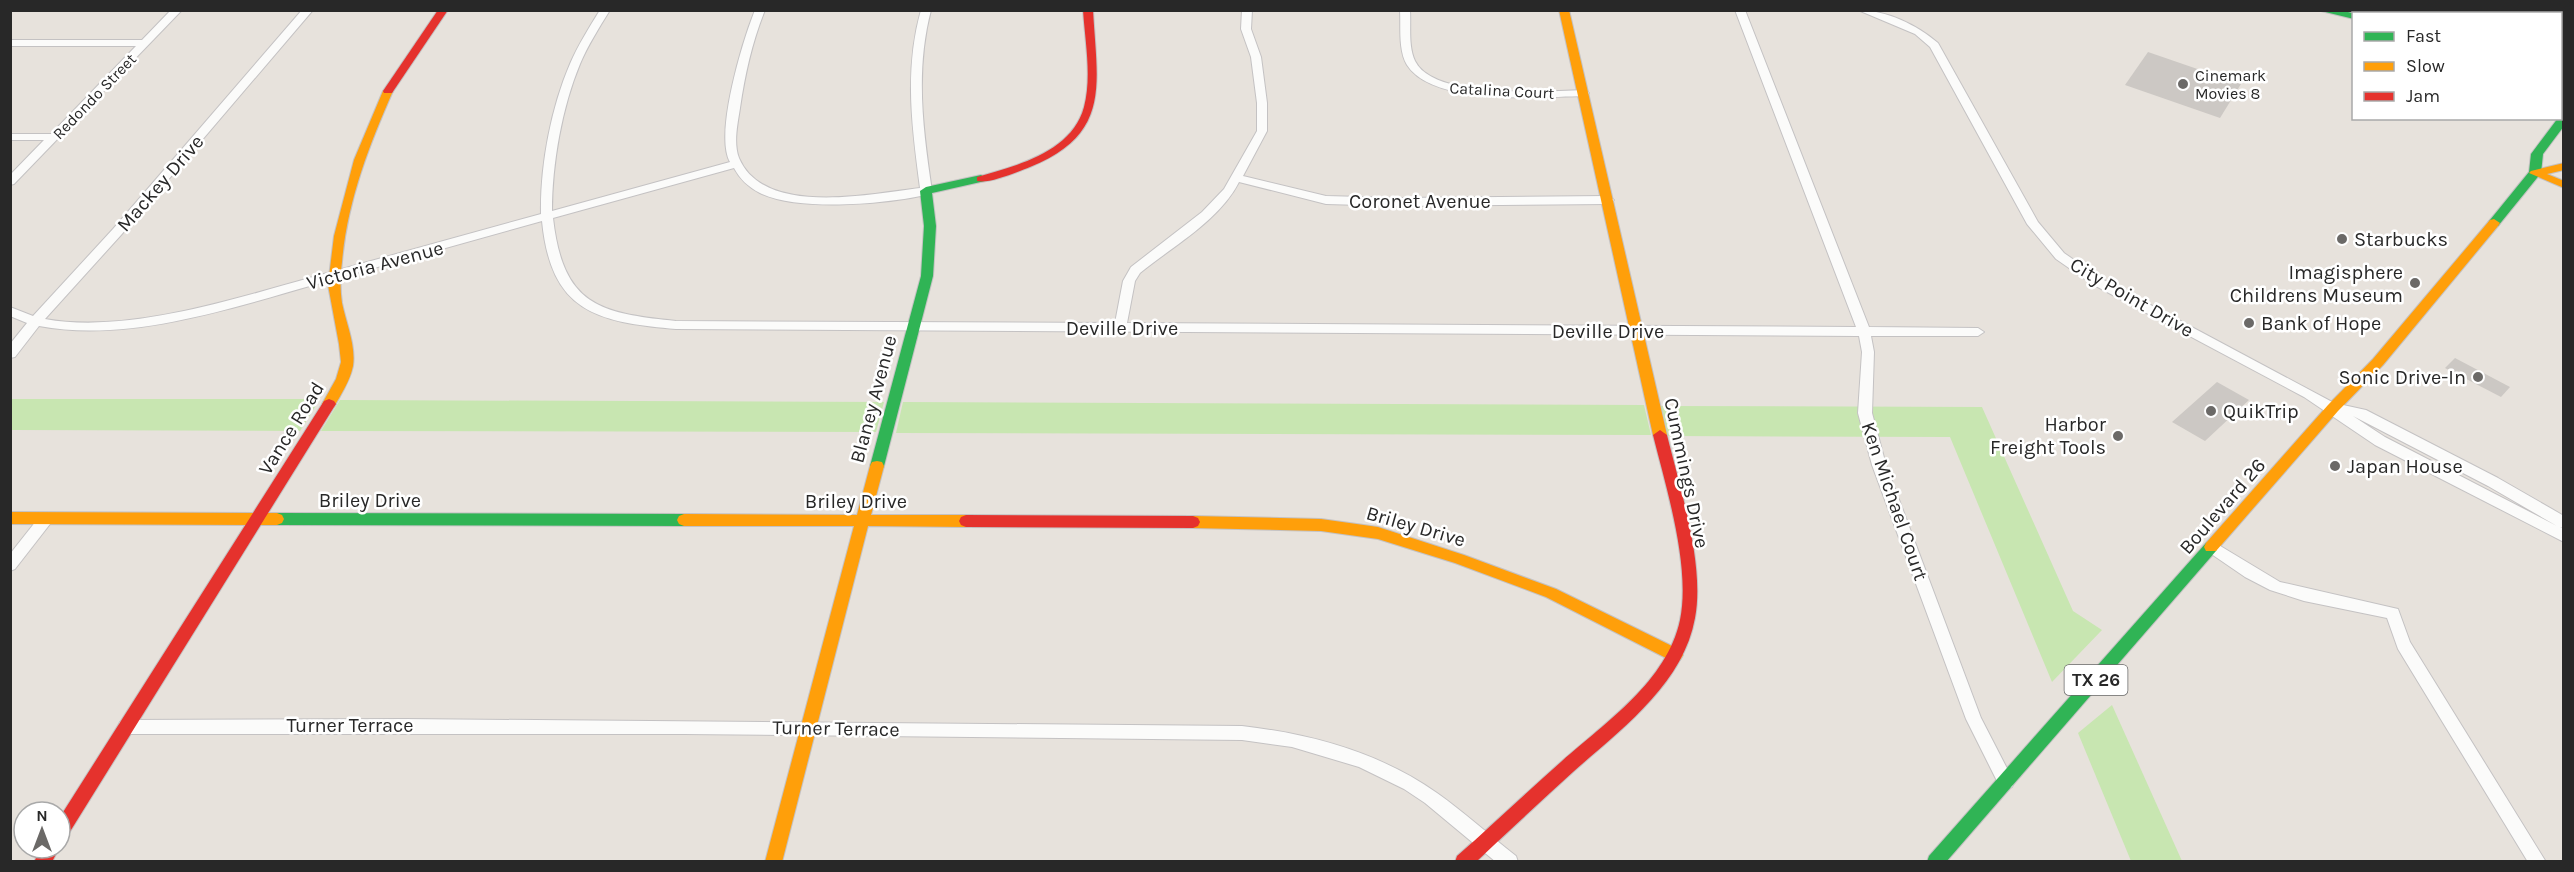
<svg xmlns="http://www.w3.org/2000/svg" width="2574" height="872" font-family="Karla,sans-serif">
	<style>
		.green { fill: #c8e6b1 }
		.building { fill: #ccc8c4 }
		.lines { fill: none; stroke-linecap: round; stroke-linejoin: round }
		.street-casing { stroke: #c4c2c3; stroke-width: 2 }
		.fast-casing { stroke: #c4c2c3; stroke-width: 2 }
		.slow-casing { stroke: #c4c2c3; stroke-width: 2 }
		.jam-casing { stroke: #c4c2c3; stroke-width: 2 }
		.street { fill: #fbfbfa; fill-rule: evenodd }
		.fast { fill: #30b455; fill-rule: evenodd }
		.slow { fill: #ff9f0a; fill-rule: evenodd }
		.jam { fill: #e5322d; fill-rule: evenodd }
		.poi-dot { fill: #6b6967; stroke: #fff; stroke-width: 2 }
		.labels { text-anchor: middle; stroke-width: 5; stroke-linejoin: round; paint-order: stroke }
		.far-poi-label { font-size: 16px; fill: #282828; stroke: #fff; text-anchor: start }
		.far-street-label { font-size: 16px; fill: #282828; stroke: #fff }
		.shield { fill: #fff; stroke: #686868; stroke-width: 1.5 }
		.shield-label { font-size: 18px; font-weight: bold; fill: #282828 }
		.street-label { font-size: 20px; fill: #282828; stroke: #fff }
		.poi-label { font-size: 20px; fill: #282828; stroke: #fff; text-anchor: start }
	</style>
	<rect width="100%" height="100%" fill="#e7e2dc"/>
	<!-- green -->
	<g class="green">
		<path d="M11 399H320L300 431 11 430Z"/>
		<path d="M340 400 884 402 876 432 321 431Z"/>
		<path d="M903 402 1644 405 1651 435 896 433Z"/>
		<path d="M1661 406 1982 407 2073 611 2102 630 2052 682 1950 437 1668 436Z"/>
		<path d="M2112 705 2182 861H2131L2078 733Z"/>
	</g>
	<!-- building -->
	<g class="building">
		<path d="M2148 52 2241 84 2220 118 2125 85Z"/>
		<path d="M2455 358 2510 387 2501 397 2445 368Z"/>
		<path d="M2217 382 2249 400 2205 441 2172 422Z"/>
	</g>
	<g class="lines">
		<defs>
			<g id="street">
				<path d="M171 10H182L14 184 10 185V175L44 140H10V134H51L136 46H10V40H142Z"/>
				<path d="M302 10H313L121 235 45 319C127 334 234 299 313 277 389 256 465 235 541 214 540 166 551 108 570 64 578 45 589 28 600 10H610C599 28 588 45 580 64 562 107 552 164 552 211L730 162C714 134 743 40 755 10H765C752 42 745 74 740 108 738 122 733 143 739 158 764 217 870 194 920 188 912 128 904 70 921 10H931C915 71 923 130 932 191L930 194C888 204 799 212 760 193 748 187 740 179 734 168L553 218C563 305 598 313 676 321L1115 323 1123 281 1131 267 1202 212 1224 189 1257 131V103L1251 57 1241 29 1242 10H1252L1251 29 1261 57 1267 103V131L1243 176 1326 196 1398 198 1608 196 1614 200 1608 204 1398 206 1326 204 1239 182C1219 221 1173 246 1140 273L1135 281 1127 323 1856 327 1735 10H1745L1869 327 1978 328 1984 332 1978 336H1871L1874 352 1872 413 1886 465 1981 718 2014 782 2012 787 2006 789 2000 787 1966 719 1872 465 1858 413 1862 352 1859 336 676 329C596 322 551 312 542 221 467 242 392 263 317 284 231 308 129 343 39 326L15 357 10 358V344L27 323 10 316V307L33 316 113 229Z"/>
				<path d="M1400 10H1410C1411 26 1408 46 1415 61 1434 100 1547 91 1584 90L1589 93 1584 96C1541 97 1433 106 1407 65 1398 50 1401 27 1400 10Z"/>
				<path d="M1858 10C1886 10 1917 25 1938 43L2038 222 2064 253 2100 278 2334 403 2366 410 2498 478 2564 516V528L2560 527 2564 529V542L2375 445 2304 397 2092 284 2056 259 2027 224 1930 47 1915 34ZM2353 416 2488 486 2557 526 2385 437Z"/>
				<path d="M45 514 50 516 52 520 50 524 15 569 10 571V554L40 516Z"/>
				<path d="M2212 541 2280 582 2398 609 2410 642 2546 862H2528L2398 649 2387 618 2304 601 2270 590 2245 577 2207 551 2205 547 2207 543Z"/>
				<path d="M405 719 1242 726C1311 734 1379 752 1437 793 1464 812 1489 835 1516 856L1518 862H1496L1425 803 1404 789 1359 767 1292 747 1242 740 684 734H126L120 732 118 727 120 722 126 720Z"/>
			</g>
			<g id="fast">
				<path d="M2317 10H2340L2356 14H2354V19Z"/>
				<path d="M2449 10H2473L2481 14H2457Z"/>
				<path d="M2564 38V44L2560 45V39Z"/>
				<path d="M2564 115V126L2543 154 2541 173 2498 226H2490L2488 223 2490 220 2529 172 2531 154 2558 118Z"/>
				<path d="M981 175 987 179 985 181 932 193 936 226 933 276 884 466 882 470H872L870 466 921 276 924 226 920 191 926 187Z"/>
				<path d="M277 513 684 514 689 516 691 520 689 524 684 526 277 525 272 523 270 519 272 515Z"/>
				<path d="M2211 541 2216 543 2218 547 2216 551 1946 862H1927L1929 856 2206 543Z"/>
			</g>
			<g id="slow">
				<path d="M1559 10H1569L1667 435 1660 440 1653 435Z"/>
				<path d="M2533 10 2564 11V17L2560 16V14H2542Z"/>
				<path d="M2560 52 2564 53V60L2560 59Z"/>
				<path d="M388 88 393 91C369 145 347 202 342 262 340 276 340 289 342 303 346 323 356 345 353 366 350 381 341 394 334 407L329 409 322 404 336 379 341 362 339 344 328 285 334 236 354 160 383 91Z"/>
				<path d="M2564 163V170L2547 174 2564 181V188L2529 173 2531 171Z"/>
				<path d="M2494 219 2500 223 2498 226 2383 365 2338 411 2216 551H2206L2204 547 2206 543 2328 405 2373 359 2490 220Z"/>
				<path d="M877 461 882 462 884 466 871 515H966L971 517 973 521 971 525 966 527 868 526 782 862H765L854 526H684L679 524 677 520 679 516 684 514 857 515 870 466 872 462Z"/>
				<path d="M10 512 277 513 282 515 284 519 282 523 277 525 10 524Z"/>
				<path d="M1193 516 1321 519 1378 527 1464 555 1556 589 1680 650 1683 655 1680 660 1675 662 1670 660 1546 597 1455 563 1378 539 1321 531 1193 528 1188 526 1186 522 1188 518Z"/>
			</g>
			<g id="jam">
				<path d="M438 10H448L392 93H384L383 91Z"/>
				<path d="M1083 10H1093C1097 84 1112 134 1030 167 1017 172 989 184 977 181V177C1016 166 1072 152 1084 107 1092 77 1085 41 1083 10Z"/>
				<path d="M329 399 334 401 336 404 334 407 66 838 60 840V817L324 401Z"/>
				<path d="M1660 430 1667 435C1680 488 1705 565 1695 618 1683 685 1620 730 1573 772 1540 802 1508 832 1476 862H1455L1457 856C1492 825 1527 792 1562 761 1606 722 1667 681 1680 620 1691 567 1666 487 1653 435Z"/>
				<path d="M966 515 1193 516 1198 518 1200 522 1198 526 1193 528 966 527 961 525 959 521 961 517Z"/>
				<path d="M41 848H59L52 862H34Z"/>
			</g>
		</defs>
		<!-- street casing -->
		<use href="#street" class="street-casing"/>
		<!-- fast casing -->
		<use href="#fast" class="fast-casing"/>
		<!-- slow casing -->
		<use href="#slow" class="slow-casing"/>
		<!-- jam casing -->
		<use href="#jam" class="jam-casing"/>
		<!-- street -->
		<use href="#street" class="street"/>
		<!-- fast -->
		<use href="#fast" class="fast"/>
		<!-- slow -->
		<use href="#slow" class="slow"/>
		<!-- jam -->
		<use href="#jam" class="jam"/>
	</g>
	<!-- markers -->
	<g class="poi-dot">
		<circle cx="2183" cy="84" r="6"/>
		<circle cx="2342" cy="239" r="6"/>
		<circle cx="2415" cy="283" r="6"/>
		<circle cx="2249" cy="323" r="6"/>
		<circle cx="2478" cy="377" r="6"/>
		<circle cx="2211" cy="411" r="6"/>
		<circle cx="2118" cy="436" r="6"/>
		<circle cx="2335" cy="466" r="6"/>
	</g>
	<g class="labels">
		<!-- far-poi labels -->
		<g class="far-poi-label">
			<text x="2195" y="81">Cinemark<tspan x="2195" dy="18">Movies 8</tspan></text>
		</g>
		<!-- far-street labels -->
		<g class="far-street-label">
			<text transform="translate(1502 90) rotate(3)" y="6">Catalina Court</text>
			<text transform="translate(94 96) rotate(-46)" y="6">Redondo Street</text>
		</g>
		<!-- shield labels -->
		<rect class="shield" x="2064.5" y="665" width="63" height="30" rx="4.5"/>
		<g class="shield-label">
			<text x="2096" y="686">TX 26</text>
		</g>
		<!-- street labels -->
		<g class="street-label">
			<text transform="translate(160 183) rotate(-49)" y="7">Mackey Drive</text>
			<text x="1420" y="208">Coronet Avenue</text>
			<text transform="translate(375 265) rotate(-15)" y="7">Victoria Avenue</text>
			<text transform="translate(2132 297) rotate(30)" y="7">City Point Drive</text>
			<text x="1122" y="335">Deville Drive</text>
			<text x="1608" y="338">Deville Drive</text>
			<text transform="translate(873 399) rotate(-75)" y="7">Blaney Avenue</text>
			<text transform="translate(291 428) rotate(-58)" y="7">Vance Road</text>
			<text transform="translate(1687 473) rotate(78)" y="7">Cummings Drive</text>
			<text x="370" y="507">Briley Drive</text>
			<text x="856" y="508">Briley Drive</text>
			<text transform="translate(1895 501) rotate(71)" y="7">Ken Michael Court</text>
			<text transform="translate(2222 506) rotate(-49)" y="7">Boulevard 26</text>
			<text transform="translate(1416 526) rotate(16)" y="7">Briley Drive</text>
			<text x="350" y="732">Turner Terrace</text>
			<text transform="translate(836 728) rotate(1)" y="7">Turner Terrace</text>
		</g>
		<!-- poi labels -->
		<g class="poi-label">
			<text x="2354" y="246">Starbucks</text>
			<text x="2403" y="279" text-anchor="end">Imagisphere<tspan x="2403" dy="23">Childrens Museum</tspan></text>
			<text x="2261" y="330">Bank of Hope</text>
			<text x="2466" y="384" text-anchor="end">Sonic Drive-In</text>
			<text x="2223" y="418">QuikTrip</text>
			<text x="2106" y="431" text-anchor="end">Harbor<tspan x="2106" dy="23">Freight Tools</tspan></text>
			<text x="2347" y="473">Japan House</text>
		</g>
	</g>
	<!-- border -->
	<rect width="2574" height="872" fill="none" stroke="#282828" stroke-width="24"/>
	<!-- legend -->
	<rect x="2352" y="12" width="210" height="108" fill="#ffffff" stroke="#a9a9a9" stroke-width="1.5"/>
	<rect x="2364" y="32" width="30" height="9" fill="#30b455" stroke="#a9a9a9" stroke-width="1.5"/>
	<text x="2406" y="42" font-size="18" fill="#282828">Fast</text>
	<rect x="2364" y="62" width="30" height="9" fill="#ff9f0a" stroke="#a9a9a9" stroke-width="1.5"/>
	<text x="2406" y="72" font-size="18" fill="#282828">Slow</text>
	<rect x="2364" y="92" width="30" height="9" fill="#e5322d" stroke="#a9a9a9" stroke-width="1.5"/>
	<text x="2406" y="102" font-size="18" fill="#282828">Jam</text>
	<!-- north arrow -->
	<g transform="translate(42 830)"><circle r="28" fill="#ffffff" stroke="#a9a9a9" stroke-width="1.5"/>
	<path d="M0-4.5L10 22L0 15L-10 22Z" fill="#6b6967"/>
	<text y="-9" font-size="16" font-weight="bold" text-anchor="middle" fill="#282828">N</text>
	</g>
</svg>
